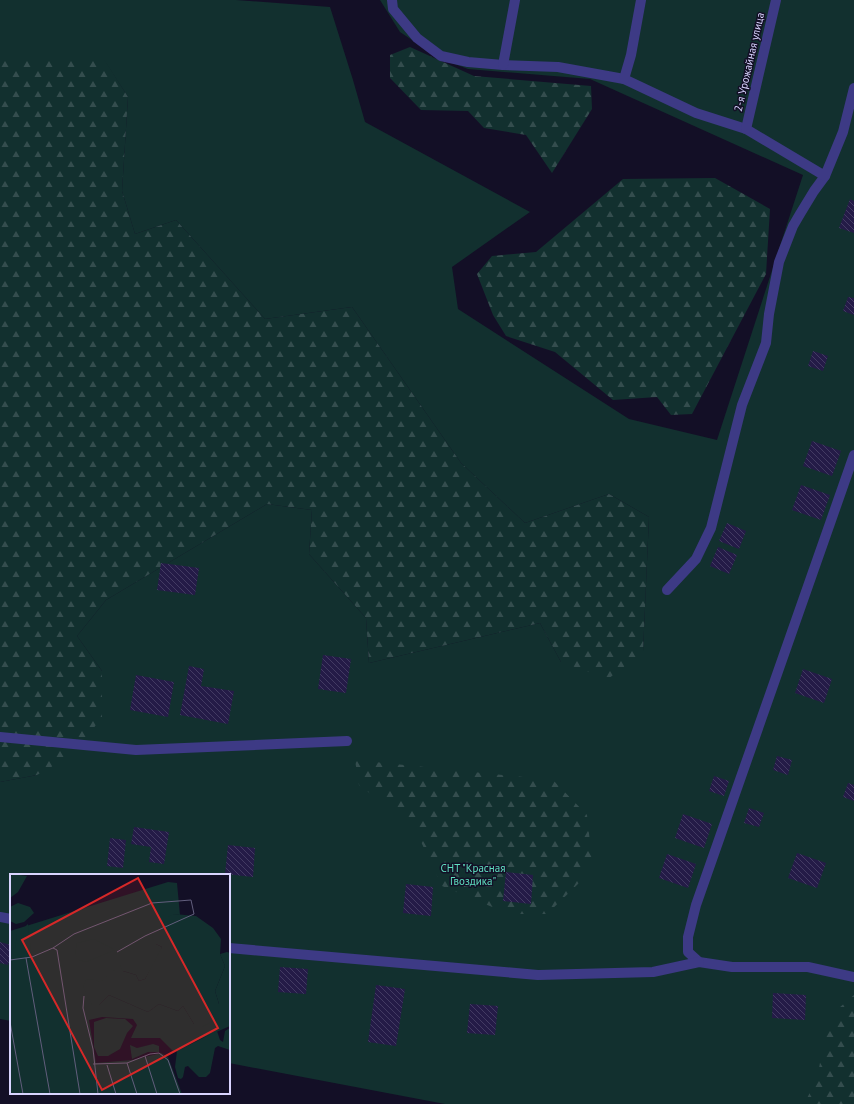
<svg xmlns="http://www.w3.org/2000/svg" width="854" height="1104" font-family="'PT Sans',sans-serif">
	<style>
		.green { fill: #12302f }
		.forest { fill: url(#forest-firs) }
		.building { fill: url(#building-back-hatch) }
		.lines { fill: none; stroke-linecap: round; stroke-linejoin: round }
		.service { stroke: #3d3a85; stroke-width: 10 }
		.minor { stroke: #3d3a85; stroke-width: 10 }
		.labels { text-anchor: middle; stroke-width: 3; stroke-linejoin: round; paint-order: stroke }
		.street-label { font-size: 11px; fill: #d9d4ff; stroke: #130f26 }
		.park-label { font-size: 11px; fill: #5fe0c0; stroke: #130f26 }
		.inset-road { fill: none; stroke: #625e7d; stroke-width: 1 }
		.view { fill: #d62828; fill-opacity: 0.15; stroke: #d62828; stroke-width: 2 }
		.inset-edge { fill: none; stroke: #d9d4ff; stroke-width: 2 }
	</style>
	<defs>
		<pattern id="forest-firs" width="22" height="20" patternUnits="userSpaceOnUse"><rect width="22" height="20" fill="#12302f"/><path d="M5 1l3.5 6h-7zM16 11l3.5 6h-7z" fill="#344d4e"/></pattern>
		<pattern id="building-back-hatch" width="6" height="6" patternUnits="userSpaceOnUse"><rect width="6" height="6" fill="#241b47"/><path d="M-1 5l2 2M0 0l6 6M5-1l2 2" fill="none" stroke="#433b63"/></pattern>
	</defs>
	<rect width="100%" height="100%" fill="#130f26"/>
	<!-- green -->
	<path class="green" d="M0 0H236L330 7 353 80 365 122 530 212 452 267 458 309 629 419 717 440 803 175 590 79 468 69 439 58 400 32 380 0H854V1104H445L229 1063V875H11V1021L0 1019V782L37 775 102 671 77 636 106 600 267 504 312 510 309 554 366 618 369 663 540 623 561 662 643 651 649 517 609 494 525 523 461 463 352 307 265 319 176 220 135 234 122 191 128 97 104 60 0 59Z"/>
	<!-- forest -->
	<g class="forest">
		<path d="M410 47 474 76 591 86 592 109 552 173 526 135 484 128 468 111 421 110 390 78V55Z"/>
		<path d="M0 59H104L128 97 122 191 135 234 176 220 265 319 352 307 461 463 525 523 609 494 649 517 643 652 608 679 561 662 540 623 369 663 366 618 309 554 312 510 267 504 106 600 77 636 102 671V717L74 754 37 775 0 782Z"/>
		<path d="M715 178 770 209 766 274 692 414 671 415 657 397 613 400 555 352 506 336 493 315 477 274 492 256 536 252 623 179Z"/>
		<path d="M355 760 553 780 587 815 592 861 580 882 547 914H509L442 886 414 827 359 785Z"/>
		<path d="M854 995V1104H804L817 1079 824 1041 839 1008Z"/>
	</g>
	<!-- building -->
	<g class="building">
		<path d="M850 199 854 201V233L839 228Z"/>
		<path d="M848 297 854 298V315L843 311Z"/>
		<path d="M813 351 828 356 823 371 808 366Z"/>
		<path d="M812 441 841 451 832 476 803 466Z"/>
		<path d="M801 485 830 495 821 520 792 510Z"/>
		<path d="M727 523 746 531 739 549 719 541Z"/>
		<path d="M718 547 737 555 729 574 710 566Z"/>
		<path d="M161 563 199 568 195 595 157 590Z"/>
		<path d="M323 655 351 659 346 693 318 689Z"/>
		<path d="M189 666 204 669 201 686 234 691 228 724 180 715Z"/>
		<path d="M803 669 832 679 824 703 795 693Z"/>
		<path d="M136 675 174 682 168 717 130 710Z"/>
		<path d="M777 756 792 760 788 775 773 770Z"/>
		<path d="M714 776 729 781 724 796 709 791Z"/>
		<path d="M848 783 854 785V801L843 797Z"/>
		<path d="M749 808 764 813 759 827 744 823Z"/>
		<path d="M683 814 712 824 704 848 675 838Z"/>
		<path d="M134 827 169 832 164 864 149 862 151 847 131 844Z"/>
		<path d="M110 838 126 840 123 868 107 866Z"/>
		<path d="M228 845 255 848 253 877 225 874Z"/>
		<path d="M797 853 826 863 817 888 788 878Z"/>
		<path d="M667 854 696 864 688 888 659 878Z"/>
		<path d="M506 872 533 875 531 904 503 901Z"/>
		<path d="M406 884 433 887 431 916 403 913Z"/>
		<path d="M0 942 11 945V954L8 965 0 963Z"/>
		<path d="M280 967 308 969 306 994 278 992Z"/>
		<path d="M376 985 405 989 396 1046 368 1042Z"/>
		<path d="M773 993 806 995 805 1020 772 1018Z"/>
		<path d="M470 1004 498 1006 495 1035 467 1033Z"/>
	</g>
	<g class="lines">
		<!-- service -->
		<g class="service">
			<path d="M854 455 696 905 688 937V952L699 962 732 967H808L854 977"/>
			<path d="M667 590 696 559 711 528 742 405 766 343 769 314 779 262 793 226 800 214 814 191 825 176"/>
			<path d="M0 737 136 750 347 741"/>
			<path d="M0 917 11 919"/>
			<path d="M229 948 538 975 653 972 699 962"/>
		</g>
		<!-- minor -->
		<g class="minor">
			<path d="M392 0 393 9 417 38 441 56 468 62 503 65 558 67 624 79 696 113 746 129 825 176 843 132 854 88"/>
			<path d="M503 65 515 0"/>
			<path d="M624 79 631 55 641 0"/>
			<path d="M746 129 776 0"/>
		</g>
	</g>
	<g class="labels">
		<!-- street labels -->
		<g class="street-label">
			<text transform="translate(749 62) rotate(-77)" y="4">2-я Урожайная улица</text>
		</g>
		<!-- park labels -->
		<g class="park-label">
			<text x="473" y="872">СНТ "Красная<tspan x="473" dy="13">Гвоздика"</tspan></text>
		</g>
	</g>
	<!-- overview -->
	<g transform="translate(10 874)">
		<rect width="220" height="220" fill="#130f26"/>
		<path d="M158 8 167 9 170 41 164 40 146 70 152 73 150 80 135 105 129 107 126 101 113 97 89 131 99 121 138 138 149 130 168 137 173 132 184 150 209 130 205 117 215 92 210 80 217 78 220 79V152L163 177 150 164H121L127 151 123 145 92 143 79 146 86 189 122 186 151 179 158 183 172 220H0V57Z" fill="#12302f"/>
		<path d="M3 0 17 2 8 18 0 24V3ZM8 29 20 33 24 39 14 48 6 50 0 47V33ZM164 40 186 42 203 54 211 65 210 80 215 92 205 117 209 130V144L190 154 184 150 173 132 168 137 149 130 138 138 99 121 89 131H82L73 112 76 106 84 105 90 108 110 91 113 97 126 101 129 107 135 105 152 73 146 70 142 64 143 57 158 43ZM18 50 21 78 17 82 8 83 5 74 7 60ZM84 65 105 76 76 88 69 86 65 80 67 69ZM96 144 115 145 123 152 117 159 110 175 98 182H88L84 173V148ZM220 154V176L208 172 205 174 200 199 196 203H189L178 192 175 193 173 203 171 205 168 204 165 193 167 177 207 157 210 166 213 168 215 157ZM143 170 149 172V178H138L122 185 120 171 127 174Z" fill="#12302f"/>
		<path class="inset-road" d="M43 74 64 60 142 29 181 26 184 40 135 62 107 78M16 84 40 220M0 86 22 83 43 74 47 76 70 220M74 122 73 134 83 175 88 220M0 148 13 220M135 182 147 220M117 189 127 220M83 190 117 189 140 180 149 179 158 186 170 220M97 191 106 220"/>
		<path class="view" d="M128 4 208 154 92 216 12 66Z"/>
		<rect width="220" height="220" class="inset-edge"/>
	</g>
</svg>
